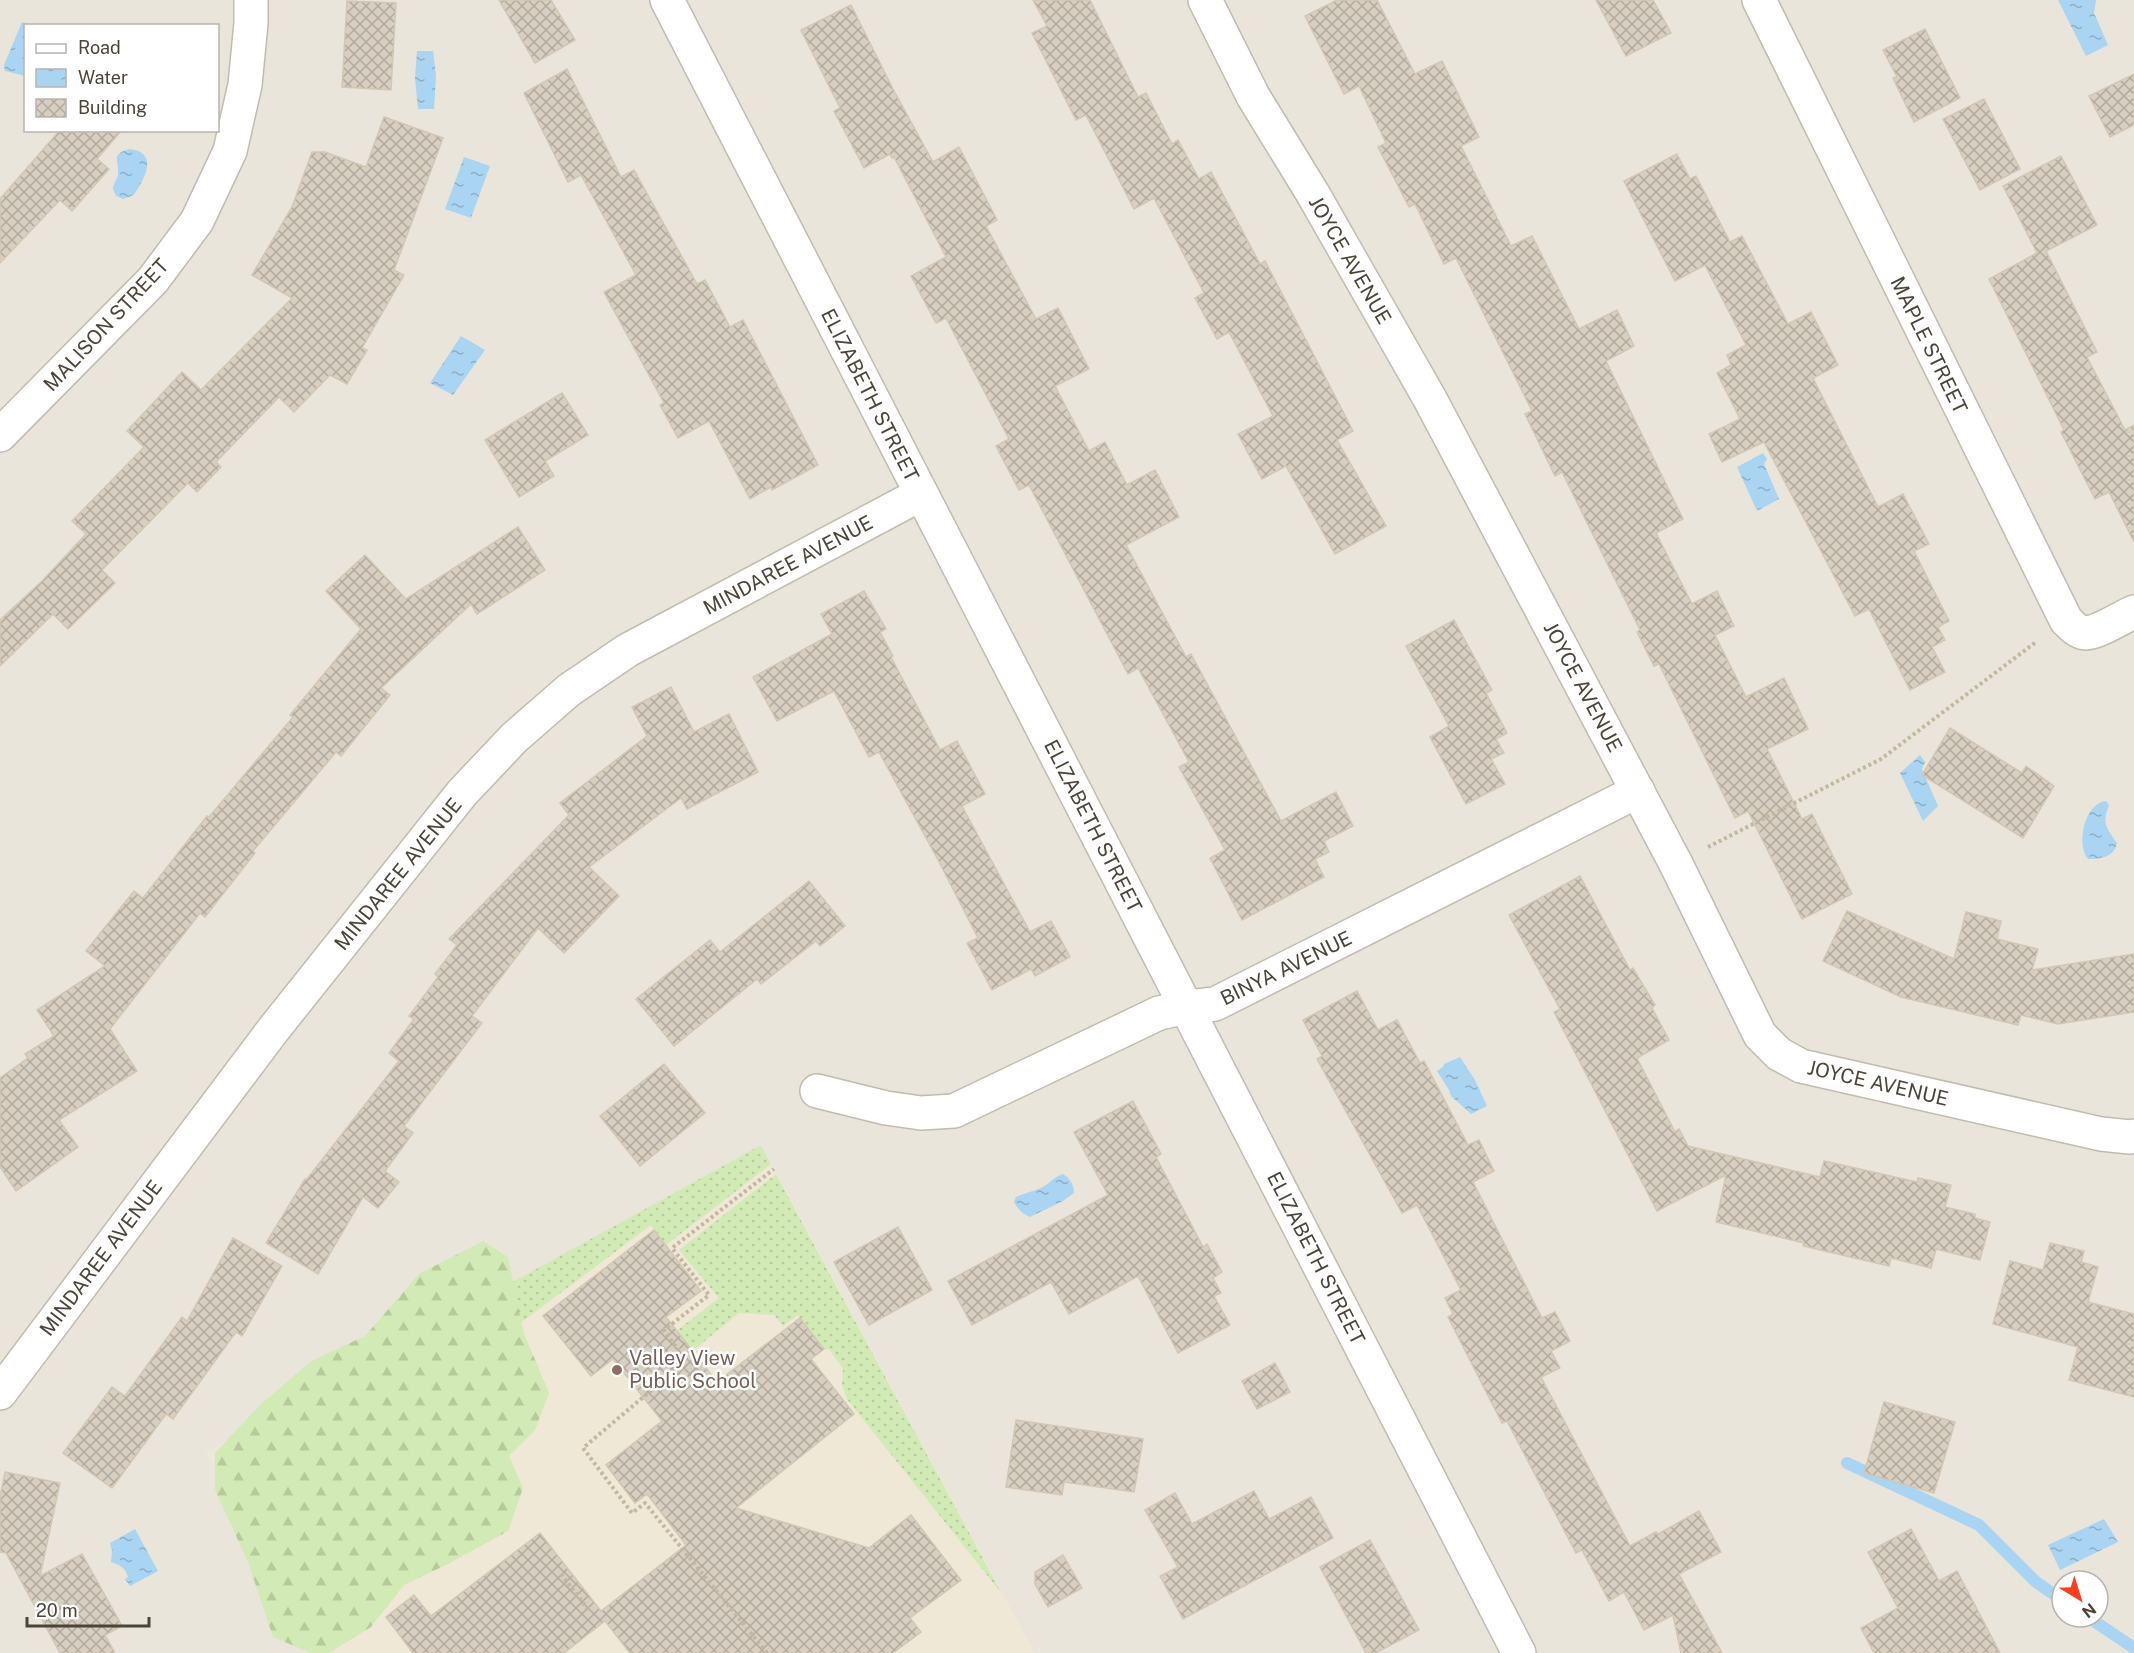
<svg xmlns="http://www.w3.org/2000/svg" width="2134" height="1653" font-family="'Public Sans',sans-serif">
	<style>
		.residential { fill: #eae5da; fill-rule: evenodd }
		.education { fill: #efe8d6 }
		.grass { fill: url(#grass-dots) }
		.forest { fill: url(#forest-firs) }
		.water { fill: url(#water-ripples) }
		.lines { fill: none; stroke-linecap: round; stroke-linejoin: round }
		.stream { stroke: #a9d4f2; stroke-width: 12 }
		.building { fill: url(#building-cross-hatch); stroke: #d3c7b4; stroke-width: 1.5 }
		.minor-casing { stroke: #c2bbae; stroke-width: 36 }
		.path { stroke: #c4b79f; stroke-width: 4; stroke-dasharray: 3 3; stroke-linecap: butt }
		.minor { stroke: #fff; stroke-width: 33 }
		.education-dot { fill: #8d6e63; stroke: #fff; stroke-width: 2 }
		.labels { text-anchor: middle; stroke-width: 5; stroke-linejoin: round; paint-order: stroke }
		.street-label { font-size: 20px; fill: #4b4439; stroke: #fff }
		.education-label { font-size: 20px; fill: #785e54; stroke: #fff; text-anchor: start }
	</style>
	<defs>
		<pattern id="grass-dots" width="8" height="8" patternUnits="userSpaceOnUse" patternTransform="scale(1.5)"><rect width="8" height="8" fill="#d2eab5"/><path d="M2 2h.1M6 6h.1" fill="none" stroke="#b6ca9c" stroke-width="1.8" stroke-linecap="round"/></pattern>
		<pattern id="forest-firs" width="22" height="20" patternUnits="userSpaceOnUse" patternTransform="scale(1.5)"><rect width="22" height="20" fill="#d2eab5"/><path d="M5 1l3.5 6h-7zM16 11l3.5 6h-7z" fill="#b6ca9c"/></pattern>
		<pattern id="water-ripples" width="26" height="14" patternUnits="userSpaceOnUse" patternTransform="scale(1.5)"><rect width="26" height="14" fill="#a9d4f2"/><path d="M2 4q2-2 4 0t4 0M15 11q2-2 4 0t4 0" fill="none" stroke="#8caec5"/></pattern>
		<pattern id="building-cross-hatch" width="8" height="8" patternUnits="userSpaceOnUse" patternTransform="scale(1.5)"><rect width="8" height="8" fill="#d8cfc1"/><path d="M0 0l8 8M0 8l8-8" fill="none" stroke="#b1aa9e"/></pattern>
	</defs>
	<rect width="100%" height="100%" fill="#f6f3ec"/>
	<!-- residential -->
	<path class="residential" d="M0 0H2134V1653H1034L761 1145 312 1653H0ZM26 26H218V130H26ZM2062 1581H2098V1617H2062Z"/>
	<!-- education -->
	<path class="education" d="M761 1145 1034 1653H312L206 1452Z"/>
	<!-- grass -->
	<g class="grass">
		<path d="M761 1145 771 1164 666 1245 651 1225 515 1327 500 1289Z"/>
		<path d="M776 1174 1002 1594 847 1399 842 1385 843 1369 829 1349H824L798 1315 783 1326 774 1315 739 1313 690 1353 675 1332 719 1298 679 1250Z"/>
	</g>
	<!-- forest -->
	<path class="forest" d="M483 1241 508 1257 523 1331 549 1393 535 1430 509 1456 523 1488 508 1531 448 1564 404 1585 371 1627 329 1653H311L273 1637 248 1562 215 1490V1453L260 1405 311 1361 365 1336 419 1274Z"/>
	<!-- water -->
	<g class="water">
		<path d="M2058 0H2096L2094 13 2108 45 2086 56Z"/>
		<path d="M22 22 33 25 26 26 25 76 5 71 4 65Z"/>
		<path d="M417 51H433L436 76 434 109H418L415 78Z"/>
		<path d="M130 149C160 153 144 180 134 195L123 199 116 196 113 189C113 184 117 180 118 175 120 161 109 154 130 149Z"/>
		<path d="M464 157 490 166 471 218 445 209Z"/>
		<path d="M461 336 485 350 453 395 430 383Z"/>
		<path d="M1763 453 1767 459 1764 464 1779 499 1757 511 1737 467Z"/>
		<path d="M1920 755 1925 762 1922 769 1938 806 1923 821 1900 773Z"/>
		<path d="M2106 801 2109 805C2102 824 2106 827 2117 843 2114 857 2101 859 2088 859 2076 845 2084 803 2106 801Z"/>
		<path d="M1460 1057 1475 1080 1487 1106 1471 1114 1451 1096 1449 1090 1437 1071 1443 1067 1444 1064Z"/>
		<path d="M1063 1174C1070 1178 1074 1185 1074 1193L1063 1201 1030 1217C1022 1214 1018 1209 1014 1202L1016 1197C1024 1193 1032 1192 1041 1188 1050 1184 1053 1177 1063 1174Z"/>
		<path d="M2104 1519 2118 1542 2060 1570 2048 1545Z"/>
		<path d="M135 1529 158 1571 130 1586 125 1579 128 1577C125 1567 120 1565 111 1562L112 1551 110 1543Z"/>
	</g>
	<g class="lines">
		<!-- stream -->
		<g class="stream">
			<path d="M1847 1463 1979 1525 2036 1582 2062 1600"/>
			<path d="M2088 1617 2134 1648"/>
		</g>
	</g>
	<!-- building -->
	<g class="building">
		<path d="M499 0H551L575 40 535 63Z"/>
		<path d="M1033 0H1090L1138 97 1146 93 1172 144 1178 140 1199 179 1211 172 1260 264 1265 261 1353 431 1337 440 1386 526 1335 554 1286 466 1262 479 1238 434 1273 416 1229 332 1217 339 1195 298 1204 293 1154 198 1134 209 1086 115 1076 120 1032 33 1047 26Z"/>
		<path d="M1337 0H1377L1415 74 1442 61 1479 137 1461 146 1511 246 1532 236 1579 329 1617 310 1634 346 1606 361 1683 519 1656 533 1692 604 1717 591 1734 626 1715 635 1746 697 1784 678 1808 729 1767 749 1802 819 1812 814 1852 894 1802 919 1748 811 1735 818 1659 664 1654 666 1637 632 1640 630 1562 472 1555 476 1525 414 1532 411 1456 258 1444 264 1415 204 1409 207 1378 147 1386 143 1359 86 1344 94 1305 16Z"/>
		<path d="M1596 0H1653L1671 33 1626 56Z"/>
		<path d="M347 1 396 3 391 90 342 87Z"/>
		<path d="M851 5 893 89 933 162 959 147 997 220 986 226 1036 319 1058 308 1089 369 1055 386 1089 451 1105 442 1127 485 1155 470 1179 517 1126 545 1186 657 1191 654 1281 821 1336 792 1353 826 1324 841 1329 852 1315 859 1324 877 1242 920 1210 858 1225 850 1179 767 1189 762 1138 668 1128 674 1029 485 1019 490 996 446 1009 439 946 318 936 323 911 276 946 257 894 157 892 158 890 154 864 168 834 111 840 108 801 30Z"/>
		<path d="M1925 29 1960 98 1914 122 1893 78 1897 77 1883 50Z"/>
		<path d="M567 69 621 177 634 170 697 284 705 280 730 327 743 320 818 465 772 490 771 487 750 499 709 421 678 438 660 405 664 403 604 292 636 275 581 175 568 182 524 93Z"/>
		<path d="M2134 74V125L2110 137 2089 96Z"/>
		<path d="M1984 99 2020 169 1980 190 1943 119Z"/>
		<path d="M384 117 443 138 394 270 404 275 362 348 367 350 347 384 330 375 294 412 279 397 216 462 221 467 197 492 188 483 102 570 115 583 68 629 53 614 0 666V620L42 581 86 534 72 521 144 447 127 431 182 372 201 390 292 298 252 275 292 207 312 152H325L366 167Z"/>
		<path d="M60 130H122L97 159 109 169 72 211 60 200 0 263V199Z"/>
		<path d="M1677 154 1690 179 1696 176 1730 242 1742 236 1788 324 1811 312 1838 365 1813 378 1878 507 1903 494 1929 544 1914 551 1949 621 1938 627 1945 640 1932 647 1945 672 1910 690 1869 609 1855 616 1764 442 1722 462 1709 434 1740 419 1717 373 1731 365 1727 355 1746 345 1705 265 1675 281 1624 181Z"/>
		<path d="M2061 156 2097 225 2046 251 2097 352 2087 357 2125 430 2134 425V542L2109 492 2095 499 2061 432 2064 430 1989 279 2037 253 2003 186Z"/>
		<path d="M562 393 588 435 545 461 554 476 519 497 485 440Z"/>
		<path d="M518 527 545 570 477 614 471 604 381 688 390 695 341 756 336 752 253 851 255 853 205 917 200 913 110 1029 137 1071 59 1120 78 1147 16 1191 0 1167V1078L28 1058 25 1054 54 1036 37 1010 105 966 86 951 134 891 143 898 207 816 209 817 293 717 290 715 361 629 326 591 365 555 406 599Z"/>
		<path d="M864 591 886 629 880 632 893 656 891 657 940 750 957 741 985 794 962 806 1030 932 1051 921 1070 957 1035 976 1031 969 992 990 967 943 978 938 937 858 879 752 869 757 834 691 777 721 753 677 832 634 821 614Z"/>
		<path d="M1454 620 1492 690 1486 693 1507 733 1496 739 1504 753 1491 759 1505 784 1466 804 1430 737 1449 726 1406 646Z"/>
		<path d="M671 687 694 732 729 714 758 772 687 809 681 798 589 867 619 896 564 953 538 928 472 1016 482 1023 404 1126 413 1133 385 1171 399 1182 378 1208 363 1197 318 1274 266 1243 305 1179H307L399 1061 389 1053 414 1019 409 1016 438 977 435 974 457 945 449 939 569 815 560 803 647 736 632 707Z"/>
		<path d="M1950 728 2022 773 2026 766 2054 786 2023 838 1922 775Z"/>
		<path d="M1580 876 1630 970 1633 968 1655 1005 1652 1008 1669 1040 1637 1058 1675 1132 1679 1129 1688 1146 1820 1177 1824 1161 1917 1182 1918 1178 1951 1185 1945 1207 1975 1214V1218L1990 1222 1980 1260 1936 1249 1931 1268 1891 1258 1889 1266 1803 1246 1804 1243 1716 1222 1726 1175 1657 1211 1554 1012 1560 1009 1509 915Z"/>
		<path d="M809 881 845 926 820 946 816 941 761 984 757 979 674 1046 636 999 710 940 720 952Z"/>
		<path d="M1847 911 1954 959 1966 912 2001 921 1997 939 2038 949 2032 970 2134 954V1012L2058 1024 2021 1015 2018 1025 1901 997 1823 961Z"/>
		<path d="M1357 991 1378 1030 1397 1020 1420 1063 1424 1061 1468 1145 1479 1140 1494 1171 1473 1182 1542 1318 1555 1312 1570 1341 1551 1351 1560 1368 1541 1377 1630 1546 1656 1532 1658 1534 1699 1511 1721 1552 1679 1574 1722 1653H1681L1673 1615 1644 1630 1624 1592 1609 1601 1582 1550 1576 1553 1507 1421 1502 1423 1448 1317 1453 1314 1445 1298 1461 1290 1417 1205 1402 1213 1317 1059 1322 1056 1303 1020Z"/>
		<path d="M664 1064 705 1113 640 1166 600 1116Z"/>
		<path d="M1133 1101 1161 1154 1156 1157 1203 1247 1207 1244 1222 1272 1213 1278 1221 1293 1214 1296 1230 1325 1178 1353 1138 1276 1069 1314 1051 1282 972 1325 948 1281 1108 1195 1074 1132Z"/>
		<path d="M898 1227 932 1290 869 1325 834 1262Z"/>
		<path d="M654 1230 701 1291 666 1317 717 1382 800 1318 824 1349 811 1359 854 1414 736 1508 869 1548 911 1515 961 1580 910 1618 921 1632 893 1653H630L605 1621 564 1653H413L386 1617 414 1595 431 1616 540 1533 601 1611 686 1545 647 1494 635 1503 606 1465 662 1421 613 1359 591 1376 543 1316Z"/>
		<path d="M233 1238 282 1266 242 1336 236 1332 173 1419 166 1414 112 1488 63 1453 112 1387 125 1396 182 1317 187 1321Z"/>
		<path d="M2050 1243 2084 1251 2081 1262 2098 1267 2088 1302 2134 1314V1397L2069 1380 2078 1347 1993 1324 2010 1261 2043 1270Z"/>
		<path d="M1275 1363 1290 1392 1257 1409 1242 1381Z"/>
		<path d="M1884 1402 1955 1422 1934 1493 1864 1473Z"/>
		<path d="M1016 1420 1143 1439 1134 1492 1064 1482 1062 1495 1006 1487Z"/>
		<path d="M5 1472 60 1483 40 1576 82 1554 122 1626 105 1635 115 1653H60L6 1553 0 1552V1497Z"/>
		<path d="M1254 1491 1269 1519 1311 1497 1333 1538 1183 1619 1160 1576 1178 1567 1145 1510 1175 1493 1192 1524Z"/>
		<path d="M1911 1529 1939 1581 1957 1571 2000 1653H1874L1861 1628 1898 1608 1868 1552Z"/>
		<path d="M1370 1540 1419 1630 1376 1653H1366L1320 1567Z"/>
		<path d="M1063 1555 1082 1588 1048 1607 1035 1584V1572Z"/>
	</g>
	<g class="lines">
		<defs>
			<g id="minor">
				<path d="M667 0 1519 1653"/>
				<path d="M1205 0 1253 96 1313 194 1430 399 1676 864 1760 1035 1779 1054 1801 1066 2101 1134 2130 1137 2134 1136"/>
				<path d="M1759 0 2066 620C2071 625 2077 632 2085 633 2098 633 2122 617 2134 612"/>
				<path d="M0 435 153 280 197 221 230 151 245 85 251 23V0"/>
				<path d="M817 1091 886 1108 921 1113 954 1111 1159 1013 1187 1007 1215 1004 1638 791"/>
				<path d="M0 1393 273 1030 462 793 514 738 569 690 628 650 921 494"/>
			</g>
		</defs>
		<!-- minor casing -->
		<use href="#minor" class="minor-casing"/>
		<!-- path -->
		<g class="path">
			<path d="M1708 847 1881 759 2036 642"/>
			<path d="M561 1574 590 1612"/>
			<path d="M767 1653 645 1503 632 1513 583 1448 686 1361 664 1330 709 1295 672 1248 774 1169"/>
		</g>
		<!-- minor -->
		<use href="#minor" class="minor"/>
	</g>
	<!-- markers -->
	<circle class="education-dot" cx="617" cy="1370" r="6"/>
	<g class="labels">
		<!-- street labels -->
		<g class="street-label">
			<text transform="translate(1350 260) rotate(60)" y="7">JOYCE AVENUE</text>
			<text transform="translate(106 325) rotate(-47)" y="7">MALISON STREET</text>
			<text transform="translate(1929 345) rotate(64)" y="7">MAPLE STREET</text>
			<text transform="translate(870 395) rotate(63)" y="7">ELIZABETH STREET</text>
			<text transform="translate(788 565) rotate(-28)" y="7">MINDAREE AVENUE</text>
			<text transform="translate(1583 687) rotate(62)" y="7">JOYCE AVENUE</text>
			<text transform="translate(1093 826) rotate(63)" y="7">ELIZABETH STREET</text>
			<text transform="translate(398 874) rotate(-51)" y="7">MINDAREE AVENUE</text>
			<text transform="translate(1286 968) rotate(-26)" y="7">BINYA AVENUE</text>
			<text transform="translate(1878 1083) rotate(13)" y="7">JOYCE AVENUE</text>
			<text transform="translate(101 1258) rotate(-53)" y="7">MINDAREE AVENUE</text>
			<text transform="translate(1316 1258) rotate(63)" y="7">ELIZABETH STREET</text>
		</g>
		<!-- education labels -->
		<g class="education-label">
			<text x="629" y="1365">Valley View<tspan x="629" dy="23">Public School</tspan></text>
		</g>
	</g>
	<!-- legend -->
	<rect x="24" y="24" width="195" height="108" fill="#ffffff" stroke="#b7b4b0" stroke-width="1.5"/>
	<rect x="36" y="44" width="30" height="9" fill="#ffffff" stroke="#b7b4b0" stroke-width="1.5"/>
	<text x="78" y="54" font-size="18" fill="#4b4439">Road</text>
	<rect x="36" y="69" width="30" height="18" fill="url(#water-ripples)" stroke="#b7b4b0" stroke-width="1.5"/>
	<text x="78" y="84" font-size="18" fill="#4b4439">Water</text>
	<rect x="36" y="99" width="30" height="18" fill="url(#building-cross-hatch)" stroke="#b7b4b0" stroke-width="1.5"/>
	<text x="78" y="114" font-size="18" fill="#4b4439">Building</text>
	<!-- north arrow -->
	<g transform="translate(2080 1599) rotate(142)"><circle r="28" fill="#ffffff" stroke="#b7b4b0" stroke-width="1.5"/>
	<path d="M0-4.5L10 22L0 15L-10 22Z" fill="#fc3f1d"/>
	<text y="-9" font-size="16" font-weight="bold" text-anchor="middle" fill="#4b4439">N</text>
	</g>
	<!-- scale -->
	<path d="M27 1617v9h122v-9" fill="none" stroke="#4b4439" stroke-width="3"/>
	<text x="36" y="1617" font-size="18" fill="#4b4439" stroke="#ffffff" stroke-width="4.5" paint-order="stroke">20 m</text>
</svg>
